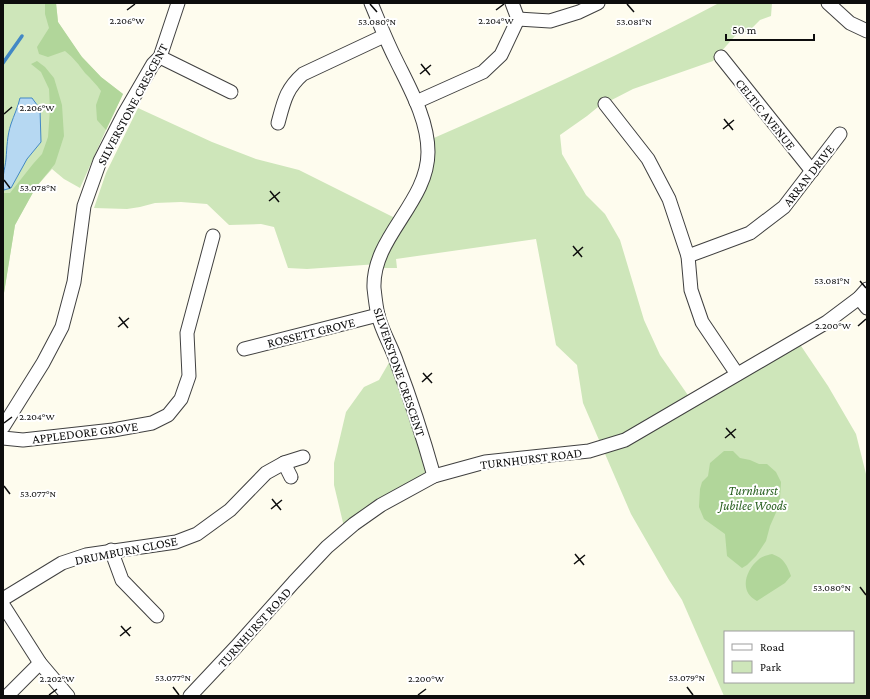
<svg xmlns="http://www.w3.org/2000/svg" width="870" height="699" font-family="'Crimson Pro',serif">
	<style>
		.green { fill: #cee6ba; fill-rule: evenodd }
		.forest { fill: #b1d69a }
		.water { fill: #b6d8f2; stroke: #4288c5 }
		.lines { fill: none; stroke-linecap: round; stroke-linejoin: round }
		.stream { stroke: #4288c5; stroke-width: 3.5 }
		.minor-casing { stroke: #404040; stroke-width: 15 }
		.minor { stroke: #fff; stroke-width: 13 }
		.ticks { fill: none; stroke: #0d0d0d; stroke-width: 1.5 }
		.labels { text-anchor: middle; stroke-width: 4; stroke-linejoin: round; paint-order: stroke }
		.street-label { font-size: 13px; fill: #0d0d0d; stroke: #fff }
		.park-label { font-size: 13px; font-style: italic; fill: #2b6122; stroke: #fff }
		.ticks-label { font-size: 10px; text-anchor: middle; fill: #0d0d0d; stroke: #fff; stroke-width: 4; stroke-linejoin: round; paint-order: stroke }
	</style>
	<rect width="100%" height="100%" fill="#fefcee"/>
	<!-- green -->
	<g class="green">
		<path d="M3 3H56L58 22 80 55 101 77 123 94 106 130 80 188 64 179 52 169 36 187 15 225 3 299Z"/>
		<path d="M719 3H772L771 16 760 20 747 33 741 29 713 61 633 89 598 107 587 116 560 135 562 154 586 195 605 214 620 240 644 320 660 355 692 401 797 340 828 386 856 434 867 478V696H724L682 600 669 580 631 514 583 403 577 365 556 345 536 239 396 259 397 268H376L378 264 307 269 288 268 274 227 261 224 229 225 207 204 181 202 155 203 140 207 127 209 94 208 106 173 138 108 212 142 256 159 299 170 399 220 416 193 427 141C526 98 624 53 719 3ZM725 632H853V682H725Z"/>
		<path d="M394 354 434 476 345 531 334 485V463L346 412 364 387 379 380Z"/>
	</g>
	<!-- forest -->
	<g class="forest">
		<path d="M45 3H56L58 22 82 57 101 77 123 94 106 130 97 120 96 105 101 91C96 84 91 79 85 73 79 65 74 58 65 51L48 57 39 54 37 47 49 28 45 14Z"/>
		<path d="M37 61 45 67 54 78 57 88 62 105 64 136 55 164 36 187 15 225 3 299V193H10L33 164 42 154 48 137 50 109 49 89 41 72 31 64Z"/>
		<path d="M724 451H733L740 458 750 460 759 464H767L776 472 781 482 780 499 778 508 770 526 766 541 756 556 747 565 742 568 727 556 725 534 704 519 699 507 700 489 702 482 708 476 710 463Z"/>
		<path d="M772 554C784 558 787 565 791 576L785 583 757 601C739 592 745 571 758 560 762 556 768 555 772 554Z"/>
	</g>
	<!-- water -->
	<path class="water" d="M20 98H32L40 109 41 142 27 159 11 188 4 190C1 180 5 169 6 159 7 147 7 136 11 124 14 115 18 107 20 98Z"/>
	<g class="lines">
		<!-- stream -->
		<path class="stream" d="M3 63 22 36"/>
		<defs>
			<g id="minor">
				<path d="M371 3C379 22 386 40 395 58 409 87 428 119 428 152 428 203 372 237 374 288 375 297 376 307 378 315 382 332 392 347 397 363 411 400 423 437 434 476"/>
				<path d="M828 3 850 23 867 31"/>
				<path d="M518 19 550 21 579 12 598 3"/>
				<path d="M160 57 231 92"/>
				<path d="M721 57 812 171"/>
				<path d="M416 102 483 72 501 55 518 19 512 3"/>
				<path d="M605 104 648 159 669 199 688 256 691 290 702 322 737 374"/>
				<path d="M278 123C284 101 286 89 303 74L384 36"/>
				<path d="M688 256 750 233 784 207 840 134"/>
				<path d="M859 298 867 308"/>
				<path d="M244 349 378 315"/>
				<path d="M3 427 43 363 62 327 74 282 84 206 100 161 124 114 153 64 160 57 178 3"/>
				<path d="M3 438 23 440 113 430 152 423 168 415 181 399 189 376 187 333 213 236"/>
				<path d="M284 463 291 477"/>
				<path d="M111 550 122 580 157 616"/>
				<path d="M3 599 62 563 86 555 176 542 197 534 230 510 266 473 284 463 303 457"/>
				<path d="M3 605 40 663 68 696"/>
				<path d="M7 696 40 663"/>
				<path d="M190 696 236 647 294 582 327 547 354 524 381 505 434 476 485 462 589 451 625 440 827 322 859 298 867 289"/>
			</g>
		</defs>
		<!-- minor casing -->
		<use href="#minor" class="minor-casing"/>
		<!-- minor -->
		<use href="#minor" class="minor"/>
	</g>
	<!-- ticks -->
	<path class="ticks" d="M370 4 377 12M627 4 634 12M127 10 135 4M496 10 504 4M421 64 430 75M420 74 431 65M4 114 12 107M724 119 733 130M723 129 734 120M4 180 10 188M270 191 279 202M269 201 280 192M573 246 582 257M573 256 583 247M860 281 866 288M119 317 128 328M858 326 866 319M118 327 129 318M423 373 432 383M422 382 432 373M4 423 12 417M726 428 735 438M725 438 736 429M4 486 10 494M272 499 281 510M271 509 282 500M575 554 584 565M574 564 585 555M860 587 866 595M121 626 130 636M120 636 131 627M173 687 179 695M687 687 693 695M49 695 57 689M418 695 426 689"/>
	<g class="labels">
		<!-- street labels -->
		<g class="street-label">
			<text transform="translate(132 104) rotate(-62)" y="5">SILVERSTONE CRESCENT</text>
			<text transform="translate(766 114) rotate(51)" y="5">CELTIC AVENUE</text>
			<text transform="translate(808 175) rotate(-52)" y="5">ARRAN DRIVE</text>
			<text transform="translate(311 332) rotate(-14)" y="5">ROSSETT GROVE</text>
			<text transform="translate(400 372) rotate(71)" y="5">SILVERSTONE CRESCENT</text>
			<text transform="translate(85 432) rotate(-7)" y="5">APPLEDORE GROVE</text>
			<text transform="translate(531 458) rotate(-7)" y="5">TURNHURST ROAD</text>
			<text transform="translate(126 550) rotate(-11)" y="5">DRUMBURN CLOSE</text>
			<text transform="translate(254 627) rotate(-48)" y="5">TURNHURST ROAD</text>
		</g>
		<!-- park labels -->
		<g class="park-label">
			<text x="753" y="495">Turnhurst<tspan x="753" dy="15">Jubilee Woods</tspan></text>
		</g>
	</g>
	<g class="ticks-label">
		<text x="127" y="24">2.206°W</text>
		<text x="496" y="24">2.204°W</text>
		<text x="377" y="25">53.080°N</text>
		<text x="634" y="25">53.081°N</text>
		<text x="37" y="111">2.206°W</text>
		<text x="38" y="191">53.078°N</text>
		<text x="832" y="284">53.081°N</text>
		<text x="833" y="329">2.200°W</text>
		<text x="37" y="420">2.204°W</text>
		<text x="38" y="497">53.077°N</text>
		<text x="832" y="591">53.080°N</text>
		<text x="173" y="681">53.077°N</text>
		<text x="687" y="681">53.079°N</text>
		<text x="57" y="682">2.202°W</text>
		<text x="426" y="682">2.200°W</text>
	</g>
	<!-- border -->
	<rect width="870" height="699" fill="none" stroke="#0d0d0d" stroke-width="8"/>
	<!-- legend -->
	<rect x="724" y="631" width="130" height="52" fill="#ffffff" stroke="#9e9e9e"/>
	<rect x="732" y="644" width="20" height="6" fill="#ffffff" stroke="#9e9e9e"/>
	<text x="760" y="651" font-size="12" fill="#0d0d0d">Road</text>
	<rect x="732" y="661" width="20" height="12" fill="#cee6ba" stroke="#9e9e9e"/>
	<text x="760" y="671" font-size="12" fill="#0d0d0d">Park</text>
	<!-- scale -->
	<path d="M726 34v6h88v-6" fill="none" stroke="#0d0d0d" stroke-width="2"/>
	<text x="732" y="34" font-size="12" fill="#0d0d0d" stroke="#ffffff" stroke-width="3" paint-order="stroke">50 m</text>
</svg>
